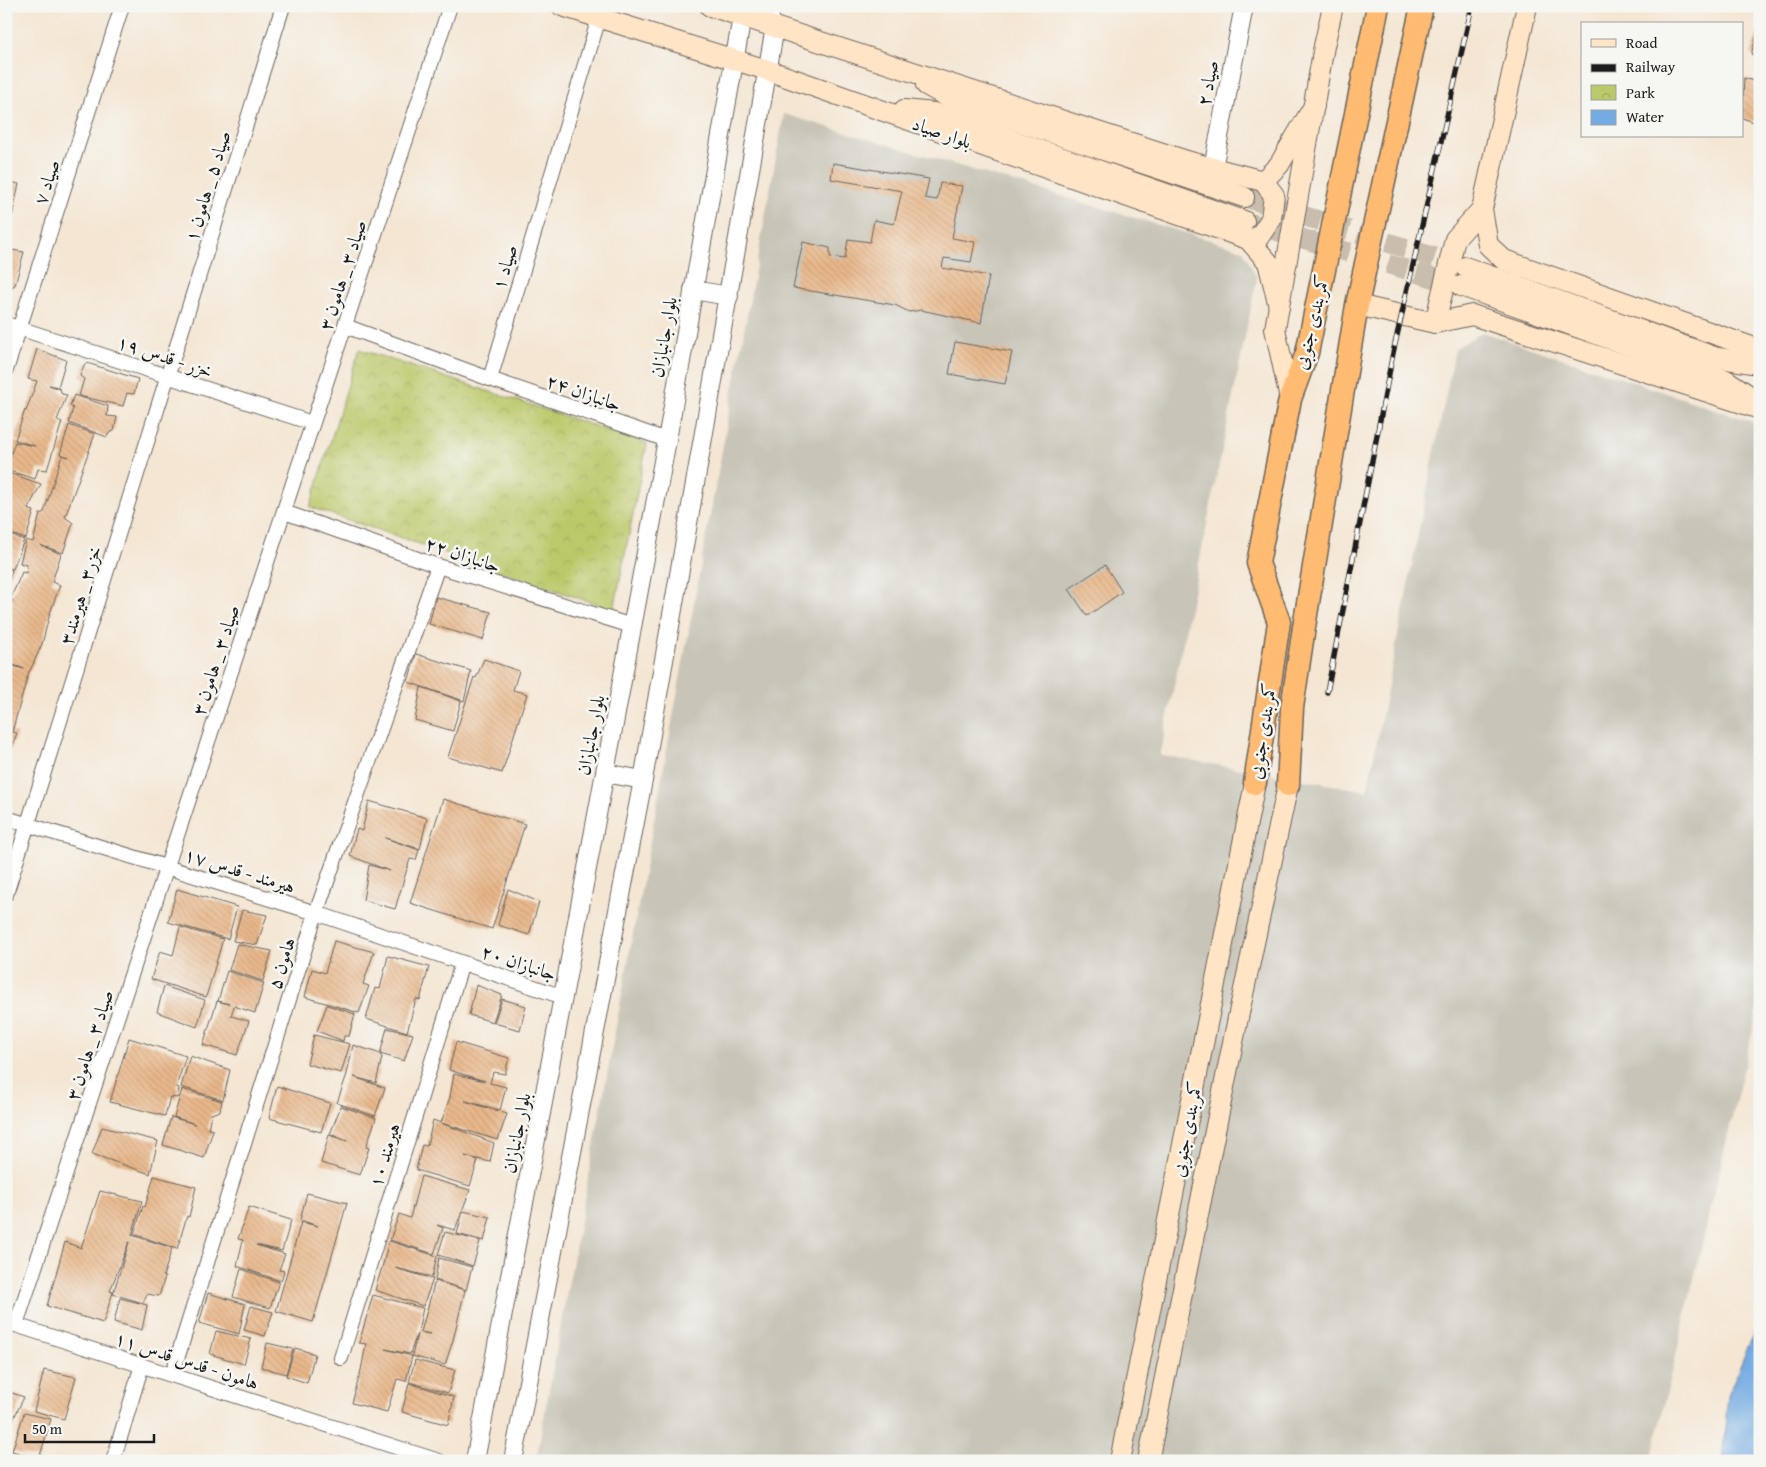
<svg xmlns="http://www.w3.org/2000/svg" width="1766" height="1467" font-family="'Gentium Book Plus',Amiri,serif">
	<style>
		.industrial { fill: #c8c4b8 }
		.park { fill: url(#park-crowns); stroke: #6c7244 }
		.water { fill: #75abe3; stroke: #486480 }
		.building { fill: url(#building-back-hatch) }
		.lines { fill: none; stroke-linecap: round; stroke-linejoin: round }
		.secondary-tunnel { stroke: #c9beae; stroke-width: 20; stroke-dasharray: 20 10; stroke-linecap: butt }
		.minor-casing { stroke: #68635c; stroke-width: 16 }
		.tertiary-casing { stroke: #68635c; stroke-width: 20 }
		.secondary-casing { stroke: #68635c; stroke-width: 22 }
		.trunk-casing { stroke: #68635c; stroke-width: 25 }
		.minor { stroke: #fff; stroke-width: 14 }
		.tertiary { stroke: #fff; stroke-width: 18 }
		.secondary { stroke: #ffe4c6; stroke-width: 20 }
		.trunk { stroke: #ffbb71; stroke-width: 22 }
		.rail-casing { stroke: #1c1c1c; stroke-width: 5.5 }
		.rail { stroke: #f6f6f2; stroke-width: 4; stroke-dasharray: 11; stroke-linecap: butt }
		.labels { text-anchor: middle; stroke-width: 5; stroke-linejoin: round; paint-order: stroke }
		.street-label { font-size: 19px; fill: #1c1c1c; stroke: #f6f6f2 }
	</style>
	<defs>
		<pattern id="park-crowns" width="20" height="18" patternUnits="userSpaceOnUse" patternTransform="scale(1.25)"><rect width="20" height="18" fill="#bcc96b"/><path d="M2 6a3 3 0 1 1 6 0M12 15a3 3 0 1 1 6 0" fill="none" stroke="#a1ac5c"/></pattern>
		<pattern id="building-back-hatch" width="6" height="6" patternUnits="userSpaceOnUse" patternTransform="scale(1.25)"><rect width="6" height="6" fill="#e9b88b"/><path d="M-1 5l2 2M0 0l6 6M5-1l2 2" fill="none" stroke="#c79e77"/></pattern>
	</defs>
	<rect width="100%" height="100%" fill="#f6f6f2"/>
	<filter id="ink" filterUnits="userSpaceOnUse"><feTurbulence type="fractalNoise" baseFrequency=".02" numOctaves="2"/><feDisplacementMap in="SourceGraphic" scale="10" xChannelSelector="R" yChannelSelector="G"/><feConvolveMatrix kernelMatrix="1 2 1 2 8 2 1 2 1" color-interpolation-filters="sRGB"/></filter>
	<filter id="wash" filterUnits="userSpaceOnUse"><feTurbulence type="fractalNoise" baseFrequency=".0096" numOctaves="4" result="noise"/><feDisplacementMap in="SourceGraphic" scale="20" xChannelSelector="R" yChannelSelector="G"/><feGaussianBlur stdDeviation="1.12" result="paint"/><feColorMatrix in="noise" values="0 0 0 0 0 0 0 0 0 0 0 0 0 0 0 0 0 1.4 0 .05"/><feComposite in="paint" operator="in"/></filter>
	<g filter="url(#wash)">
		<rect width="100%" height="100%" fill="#f4e6d3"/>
		<!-- industrial -->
		<path class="industrial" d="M784 114 1243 250 1257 278 1160 755 1367 791 1455 349 1482 332 1760 424V999L1651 1461H536Z"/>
		<!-- park -->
		<path class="park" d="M359 349 647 443 614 610 310 507Z"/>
		<!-- water -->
		<path class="water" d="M1760 1318V1461H1722L1728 1395Z"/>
		<g id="blocks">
			<!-- building -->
			<g class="building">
				<path d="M1759 28H1760V57L1751 54Z"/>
				<path d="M1744 78 1760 83V103L1754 122 1742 118Z"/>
				<path d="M833 163 929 179 925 198 937 200 940 183 962 186 952 238 975 242 971 262 944 258 942 268 989 276 981 323 921 310 909 312 895 305 793 288 803 242 830 248V257L845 259 848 239 870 242 874 220 894 224 902 191 831 179Z"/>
				<path d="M6 181 19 184 12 217 6 216Z"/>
				<path d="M6 249 24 252 15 285 7 289Z"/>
				<path d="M955 342 1012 352 1005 384 949 374Z"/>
				<path d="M37 349 66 360 58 387 49 385 60 389 62 394 67 395 57 420 62 422 47 470 38 469 35 479 6 470V468L15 442 35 446 15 440 25 410 26 411 37 381 28 379Z"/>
				<path d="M87 363 138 379 134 394 127 393 123 406 79 396 84 379 80 376 84 365Z"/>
				<path d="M74 395 108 406 107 416 117 417 114 431 109 433 107 437 69 423 73 408 70 406Z"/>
				<path d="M69 425 95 434 65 517 73 523 63 553 40 545 61 554 52 582 60 585 50 613 42 644 30 671H29L12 732 17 733 6 762V664L24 669 6 662V614L13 600H10L22 572 26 573 27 565 20 563 26 540 33 542 40 514 44 512 62 455 69 457 60 454Z"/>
				<path d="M6 472 41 484 28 509 34 511 26 539 6 532Z"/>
				<path d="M6 533 24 540 13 569 6 567Z"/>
				<path d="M1105 565 1122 592 1087 616 1069 589Z"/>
				<path d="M6 568 12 570 7 588H6Z"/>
				<path d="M436 597 491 612 483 640 429 624Z"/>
				<path d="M416 654 471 671 464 701 408 682Z"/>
				<path d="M484 659 519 671 513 690 527 694 502 773 448 757 474 677 476 678Z"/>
				<path d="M421 687 461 701 453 731 415 720Z"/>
				<path d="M443 799 525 824 492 929 410 903Z"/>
				<path d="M369 801 427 818 420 849 385 838 419 850 416 860 410 859 395 909 363 900 369 865 390 871 350 856 357 829 362 831Z"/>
				<path d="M177 889 237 907 228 939 168 922Z"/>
				<path d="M508 889 539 902 529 935 498 925Z"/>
				<path d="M242 910 267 915 257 945 233 941Z"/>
				<path d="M180 927 223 939 206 997 151 979 160 951 173 955Z"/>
				<path d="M334 941 374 952 363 984 369 986 359 1013 305 997 312 969 325 973Z"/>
				<path d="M237 944 272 951 263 981 229 970Z"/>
				<path d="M388 956 429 967 420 1000 416 999 407 1032 366 1019 375 988 380 989Z"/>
				<path d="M227 971 264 983 255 1013 234 1006 231 1016 249 1021 237 1055 203 1045 217 1001 229 1004 218 1001Z"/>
				<path d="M476 985 502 995 493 1022 469 1015Z"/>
				<path d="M164 986 205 1000 197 1027 157 1012Z"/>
				<path d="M502 999 526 1006 520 1030 494 1023Z"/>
				<path d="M327 1005 355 1014 349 1036H344L343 1041 317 1031Z"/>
				<path d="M387 1028 413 1034 404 1061 380 1054Z"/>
				<path d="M314 1035 350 1044 341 1073 307 1064Z"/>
				<path d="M129 1038 186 1056 176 1087 179 1088 177 1098 170 1097 165 1116 110 1102Z"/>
				<path d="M456 1042 509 1058 505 1074 493 1072 490 1083 506 1087 500 1110 465 1101 507 1114 498 1140 441 1123 450 1097 454 1074 485 1081 449 1070Z"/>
				<path d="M353 1045 378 1053 382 1057 376 1083 354 1077 385 1088 375 1116 337 1103 347 1074Z"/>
				<path d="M190 1056 230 1070 223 1100 181 1087Z"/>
				<path d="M277 1086 330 1103 321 1132 269 1118Z"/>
				<path d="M182 1089 222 1101 220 1111 211 1114 208 1129 213 1130 204 1158 163 1145 171 1117 195 1124 174 1117Z"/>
				<path d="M341 1106 376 1118 366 1147 369 1148 360 1175 321 1163 329 1135 347 1141 330 1134Z"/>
				<path d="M433 1120 494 1143 490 1162 465 1156 478 1160 470 1186 416 1170 422 1145 427 1146Z"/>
				<path d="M102 1127 158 1141 150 1174 92 1154Z"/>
				<path d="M154 1176 196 1187 189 1217 187 1216 177 1249 134 1234 143 1206 145 1207Z"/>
				<path d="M421 1176 470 1190 455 1230 437 1225 443 1228 434 1254 390 1240 399 1214 410 1218Z"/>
				<path d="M100 1191 142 1201 132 1235 172 1248 163 1277H165L159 1296 147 1294 143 1303 113 1294 129 1242 110 1291 113 1292 103 1323 47 1306 65 1242 81 1248Z"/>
				<path d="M307 1193 347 1203 313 1322 276 1311 301 1222 318 1226 300 1220Z"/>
				<path d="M249 1207 291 1220 282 1251 256 1245 285 1254 279 1270 284 1271 281 1281 237 1266 243 1240 238 1239Z"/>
				<path d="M463 1211 490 1217 484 1241 457 1234Z"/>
				<path d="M445 1232 480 1241 473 1266 438 1255Z"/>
				<path d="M389 1241 437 1256 432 1277 395 1268 433 1279 423 1306 375 1290 383 1264Z"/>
				<path d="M439 1258 472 1267 466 1290 435 1280Z"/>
				<path d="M241 1269 279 1282 270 1308 233 1297Z"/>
				<path d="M435 1281 465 1290 453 1340 445 1365 412 1356 417 1334 410 1354 385 1349 412 1356 406 1381 397 1379 387 1412 352 1403 361 1370 366 1344 359 1343 373 1295 423 1308 418 1332 430 1334 421 1332Z"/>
				<path d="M208 1293 245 1304 239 1334 199 1323Z"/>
				<path d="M120 1298 147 1305 142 1330 114 1322Z"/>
				<path d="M251 1306 273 1312 265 1336 244 1330Z"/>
				<path d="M216 1331 251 1339 244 1364 210 1354Z"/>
				<path d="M267 1343 293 1349 286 1374 261 1367Z"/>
				<path d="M295 1348 315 1354 307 1383 286 1376Z"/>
				<path d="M415 1360 455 1370 448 1393 409 1382Z"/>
				<path d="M44 1370 76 1377 64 1419 34 1411Z"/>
				<path d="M409 1383 454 1397 448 1425 402 1412Z"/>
				<path d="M6 1391 24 1397 12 1422 7 1444Z"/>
				<path d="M24 1413 51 1419 39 1459 12 1451Z"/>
			</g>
		</g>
	</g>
	<g filter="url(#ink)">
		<use href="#blocks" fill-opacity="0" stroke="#68635c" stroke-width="1"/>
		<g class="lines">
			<!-- secondary-tunnel -->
			<g class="secondary-tunnel">
				<path d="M1244 197 1465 267"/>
				<path d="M1244 221 1461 286"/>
			</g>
			<defs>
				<g id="minor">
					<path d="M768 6 775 27"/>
					<path d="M6 324 312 423"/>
					<path d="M345 326 490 379 599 18"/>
					<path d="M6 370 122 6"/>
					<path d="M490 379 667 440"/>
					<path d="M284 512 438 566 632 626"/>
					<path d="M6 818 316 913 563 997"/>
					<path d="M6 894 283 6"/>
					<path d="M6 1322 439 1461"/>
					<path d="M16 1325 450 6"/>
					<path d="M341 1358 462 963"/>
					<path d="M172 1375 316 913 438 566"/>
					<path d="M113 1461 142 1365"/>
				</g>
				<g id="tertiary">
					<path d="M1213 168 1244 6"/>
					<path d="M693 290 729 296"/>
					<path d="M605 773 643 780"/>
					<path d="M475 1461 563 997 667 440 742 17"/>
					<path d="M513 1461 643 780 775 27"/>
				</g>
				<g id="secondary">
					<path d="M562 6 767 70 1248 239 1268 262 1279 307"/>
					<path d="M710 6 1190 162 1263 181 1279 165 1314 106"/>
					<path d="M1527 6 1482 209 1488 245 1504 260 1760 350"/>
					<path d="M926 85 951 99 1244 197"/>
					<path d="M904 110 934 113 1244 221"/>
					<path d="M1248 239 1259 237 1271 219 1274 195 1263 181"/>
					<path d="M1465 267 1714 357 1750 363H1760"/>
					<path d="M1461 286 1726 380 1759 402"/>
					<path d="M1357 305 1435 323 1472 315 1760 409"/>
					<path d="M1435 323 1455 239 1482 209"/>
					<path d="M1290 399 1275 329 1324 46 1333 6"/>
					<path d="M1120 1461 1255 783"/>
					<path d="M1148 1461 1239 1013 1288 785"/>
				</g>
				<g id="trunk">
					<path d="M1255 783 1279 622 1258 563 1290 399 1307 353 1378 6"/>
					<path d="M1288 785 1292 708 1304 627 1357 305 1422 6"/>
				</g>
			</defs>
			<!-- minor casing -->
			<use href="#minor" class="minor-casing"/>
			<!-- tertiary casing -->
			<use href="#tertiary" class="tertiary-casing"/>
			<!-- secondary casing -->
			<use href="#secondary" class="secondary-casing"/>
			<!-- trunk casing -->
			<use href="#trunk" class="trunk-casing"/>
			<!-- minor -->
			<use href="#minor" class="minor"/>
			<!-- tertiary -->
			<use href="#tertiary" class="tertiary"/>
			<!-- secondary -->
			<use href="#secondary" class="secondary"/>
			<!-- trunk -->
			<use href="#trunk" class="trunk"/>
			<defs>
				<path id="rail" d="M1327 692 1393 353 1472 6"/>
			</defs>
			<!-- rail casing -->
			<use href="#rail" class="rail-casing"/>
			<!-- rail -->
			<use href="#rail" class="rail"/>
		</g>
	</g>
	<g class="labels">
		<!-- street labels -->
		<g class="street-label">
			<text transform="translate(1207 83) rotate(-79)" y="7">صیاد ۲</text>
			<text transform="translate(942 132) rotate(19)" y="7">بلوار صیاد</text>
			<text transform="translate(46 182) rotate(-72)" y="7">صیاد ۷</text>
			<text transform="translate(207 186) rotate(-73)" y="7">صیاد ۵ _ هامون ۱</text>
			<text transform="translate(504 267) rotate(-73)" y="7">صیاد ۱</text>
			<text transform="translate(342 275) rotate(-72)" y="7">صیاد ۳ _ هامون ۳</text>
			<text transform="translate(1311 322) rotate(-76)" y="7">کمربندی جنوبی</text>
			<text transform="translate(663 337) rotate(-80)" y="7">بلوار جانبازان</text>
			<text transform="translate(165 356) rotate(18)" y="7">خزر - قدس ۱۹</text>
			<text transform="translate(584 392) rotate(19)" y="7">جانبازان ۲۴</text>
			<text transform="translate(463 554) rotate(18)" y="7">جانبازان ۲۲</text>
			<text transform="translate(80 595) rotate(-73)" y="7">خزر۳ _ هیرمند۳</text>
			<text transform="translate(215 660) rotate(-72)" y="7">صیاد ۳ _ هامون ۳</text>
			<text transform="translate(1262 731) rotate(-81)" y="7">کمربندی جنوبی</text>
			<text transform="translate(590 735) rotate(-79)" y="7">بلوار جانبازان</text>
			<text transform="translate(240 870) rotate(17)" y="7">هیرمند - قدس ۱۷</text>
			<text transform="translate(519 962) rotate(18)" y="7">جانبازان ۲۰</text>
			<text transform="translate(281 963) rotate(-73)" y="7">هامون ۵</text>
			<text transform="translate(89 1045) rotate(-72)" y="7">صیاد ۳ _ هامون ۳</text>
			<text transform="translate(1186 1129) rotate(-79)" y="7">کمربندی جنوبی</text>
			<text transform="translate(516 1133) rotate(-79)" y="7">بلوار جانبازان</text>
			<text transform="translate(384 1155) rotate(-73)" y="7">هیرمند ۱۰</text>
			<text transform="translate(187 1360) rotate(18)" y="7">هامون - قدس قدس ۱۱</text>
		</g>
	</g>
	<!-- margin -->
	<rect width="1766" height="1467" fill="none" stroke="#f6f6f2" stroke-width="25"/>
	<!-- legend -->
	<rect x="1581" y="22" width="162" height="115" fill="#f6f6f2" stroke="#9f9f9c"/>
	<rect x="1591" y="39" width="25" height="8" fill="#ffe4c6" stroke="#9f9f9c"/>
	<text x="1626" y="48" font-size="15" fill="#1c1c1c">Road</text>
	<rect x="1591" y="64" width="25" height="8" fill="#1c1c1c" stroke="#9f9f9c"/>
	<text x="1626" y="72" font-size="15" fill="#1c1c1c">Railway</text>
	<rect x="1591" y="85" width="25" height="15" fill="url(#park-crowns)" stroke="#9f9f9c"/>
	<text x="1626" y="98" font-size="15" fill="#1c1c1c">Park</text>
	<rect x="1591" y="110" width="25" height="15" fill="#75abe3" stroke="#9f9f9c"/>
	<text x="1626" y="122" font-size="15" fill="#1c1c1c">Water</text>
	<!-- scale -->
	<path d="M25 1434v8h129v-8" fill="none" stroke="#1c1c1c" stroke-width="2.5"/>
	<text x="32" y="1434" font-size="15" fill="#1c1c1c" stroke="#f6f6f2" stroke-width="4" paint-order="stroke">50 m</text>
</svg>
